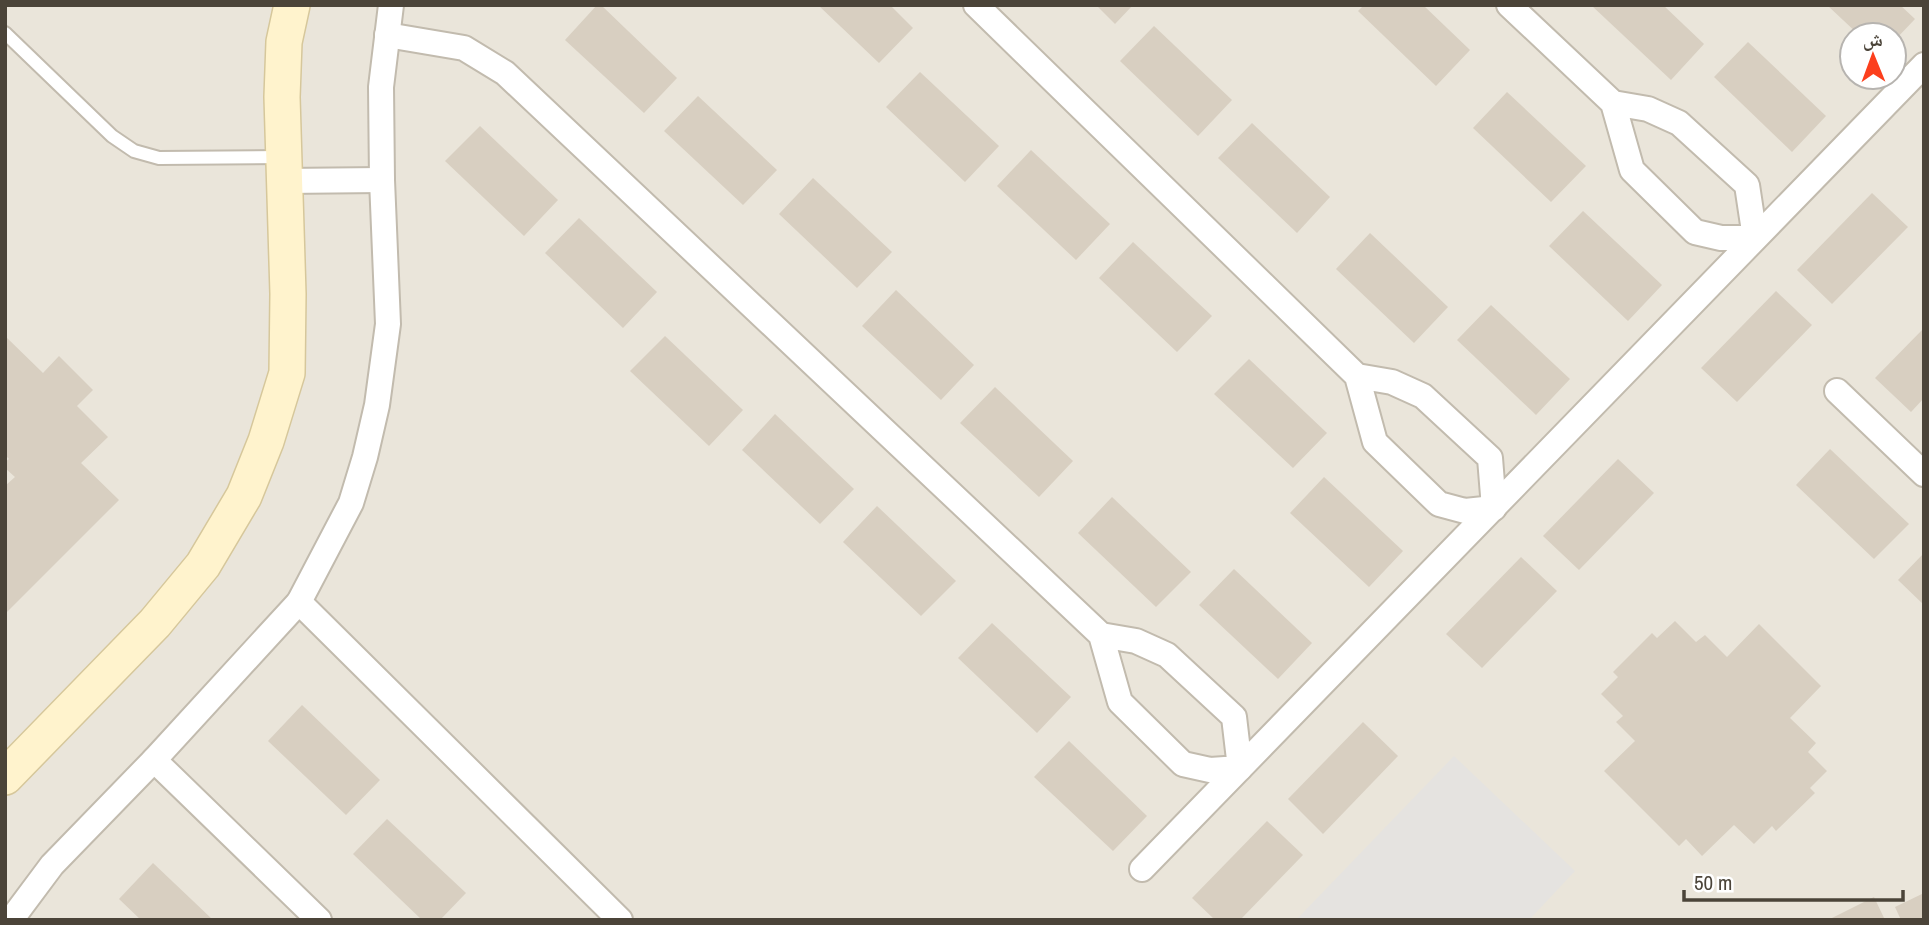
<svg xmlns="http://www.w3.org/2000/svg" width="1929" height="925" font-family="'Archivo Narrow','Noto Naskh Arabic',sans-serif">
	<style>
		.residential { fill: #eae5da; fill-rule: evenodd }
		.parking { fill: #e5e3e0 }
		.building { fill: #d8cfc1 }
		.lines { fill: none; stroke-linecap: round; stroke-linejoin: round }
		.service-casing { stroke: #c2bbae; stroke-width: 16 }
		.minor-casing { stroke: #c2bbae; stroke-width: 28 }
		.secondary-casing { stroke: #d6c79b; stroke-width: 38 }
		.service { stroke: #fff; stroke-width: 12 }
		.minor { stroke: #fff; stroke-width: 24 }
		.secondary { stroke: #fff3cd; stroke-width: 35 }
	</style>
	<rect width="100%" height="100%" fill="#f6f3ec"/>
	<!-- residential -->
	<path class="residential" d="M5 5H1924V920H5ZM1852 35H1894V77H1852Z"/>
	<!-- parking -->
	<path class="parking" d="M1454 756 1575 871 1529 920H1296Z"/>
	<!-- building -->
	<g class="building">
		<path d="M597 5H601L677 78 644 113 565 40Z"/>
		<path d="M818 5H890L913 28 879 63Z"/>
		<path d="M1096 5H1133L1115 24Z"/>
		<path d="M1364 5H1423L1470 50 1436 86 1358 11Z"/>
		<path d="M1591 5H1663L1704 44 1671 80Z"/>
		<path d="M1827 5H1900L1915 19 1894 41V35H1859Z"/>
		<path d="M1154 26 1232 100 1198 136 1120 61Z"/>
		<path d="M1748 42 1826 116 1792 152 1714 77Z"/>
		<path d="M920 72 999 146 965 182 886 107Z"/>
		<path d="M1507 92 1586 166 1551 202 1473 128Z"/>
		<path d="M698 96 777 170 743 205 664 131Z"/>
		<path d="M1252 123 1330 197 1297 233 1218 158Z"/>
		<path d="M480 126 558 200 524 236 445 161Z"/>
		<path d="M1031 150 1110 224 1076 260 997 186Z"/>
		<path d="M813 178 892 252 857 288 779 214Z"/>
		<path d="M1872 193 1908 227 1832 304 1797 270Z"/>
		<path d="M1583 211 1662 285 1628 321 1549 246Z"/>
		<path d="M579 218 657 292 623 328 545 253Z"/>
		<path d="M1370 233 1448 307 1414 343 1336 269Z"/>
		<path d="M1133 242 1212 316 1177 352 1099 278Z"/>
		<path d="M896 290 974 365 941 400 862 326Z"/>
		<path d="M1776 291 1812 325 1737 402 1701 368Z"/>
		<path d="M1491 305 1570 379 1536 415 1457 340Z"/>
		<path d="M1924 328V398L1911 412 1875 378Z"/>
		<path d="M5 336 43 373 59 356 93 390 77 406 108 437 81 463 119 500 5 614V486L15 477 5 468V462L9 459 5 455Z"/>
		<path d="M665 336 743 410 709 446 630 371Z"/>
		<path d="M1249 359 1327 433 1293 468 1214 394Z"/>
		<path d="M995 387 1073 461 1039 497 960 423Z"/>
		<path d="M775 414 854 489 820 524 742 450Z"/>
		<path d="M1830 449 1909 524 1874 559 1796 485Z"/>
		<path d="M1618 459 1654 493 1579 570 1543 536Z"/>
		<path d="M1324 477 1403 551 1369 587 1290 513Z"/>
		<path d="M1112 497 1191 572 1156 607 1078 533Z"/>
		<path d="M877 506 956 581 921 616 843 542Z"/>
		<path d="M1924 553V605L1898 580Z"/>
		<path d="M1521 557 1557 591 1482 668 1446 634Z"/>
		<path d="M1234 569 1312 643 1278 679 1199 605Z"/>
		<path d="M1675 621 1696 642 1705 635 1727 657 1759 624 1821 686 1790 718 1816 743 1808 752 1827 771 1810 788 1815 793 1776 831 1772 826 1754 844 1734 825 1702 856 1686 839 1679 846 1604 771 1635 741 1616 722 1623 716 1601 694 1618 677 1613 672 1652 633 1657 638Z"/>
		<path d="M992 623 1071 697 1037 733 958 658Z"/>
		<path d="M302 705 380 780 346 815 268 741Z"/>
		<path d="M1363 722 1398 756 1323 834 1288 799Z"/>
		<path d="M1069 741 1147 816 1113 851 1034 777Z"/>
		<path d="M387 819 466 893 440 920H422L353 854Z"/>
		<path d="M1267 821 1303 855 1240 920H1215L1192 898Z"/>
		<path d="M153 863 192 900 213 920H141L119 899Z"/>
		<path d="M1924 893V920H1901L1895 907Z"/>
		<path d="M1874 897 1885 920H1828Z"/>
	</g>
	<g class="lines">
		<defs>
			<path id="service" d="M5 33 112 136 134 151 159 158 283 157"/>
			<g id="minor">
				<path d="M976 5 1357 376 1375 442 1439 504 1465 511 1494 508 1490 458 1423 396 1392 382 1357 376"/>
				<path d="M1509 5 1613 103 1632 170 1695 232 1721 238H1755L1747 185 1679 123 1648 109 1613 103"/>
				<path d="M387 35 464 48 505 73 1101 635 1120 702 1183 764 1210 770 1240 768 1234 717 1167 655 1136 641 1101 635"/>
				<path d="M284 181 382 180"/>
				<path d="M1837 391 1924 474"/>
				<path d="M299 602 620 920"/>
				<path d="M154 760 319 920"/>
				<path d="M1142 869 1924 65"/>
				<path d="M11 920 52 865 154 760 299 602 351 503 365 457 377 405 388 324 382 180 381 87 391 5"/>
			</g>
			<path id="secondary" d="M5 777 155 623 203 565 244 496 266 441 287 373 288 294 282 97 284 42 292 5"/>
		</defs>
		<!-- service casing -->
		<use href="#service" class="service-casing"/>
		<!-- minor casing -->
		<use href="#minor" class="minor-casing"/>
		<!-- secondary casing -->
		<use href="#secondary" class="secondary-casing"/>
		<!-- service -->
		<use href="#service" class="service"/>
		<!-- minor -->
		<use href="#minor" class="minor"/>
		<!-- secondary -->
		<use href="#secondary" class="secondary"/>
	</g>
	<!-- border -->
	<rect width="1929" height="925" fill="none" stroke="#4b4439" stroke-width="14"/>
	<!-- north arrow -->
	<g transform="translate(1873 56) rotate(359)"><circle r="33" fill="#ffffff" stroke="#b7b4b0" stroke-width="2"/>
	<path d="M0-5L12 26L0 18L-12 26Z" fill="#fc3f1d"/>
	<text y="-10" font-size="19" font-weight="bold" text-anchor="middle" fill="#4b4439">ش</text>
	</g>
	<!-- scale -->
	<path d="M1684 890v10h219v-10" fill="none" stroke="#4b4439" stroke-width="3.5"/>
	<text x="1694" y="890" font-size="21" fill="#4b4439" stroke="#ffffff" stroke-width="5" paint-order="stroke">50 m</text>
</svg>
